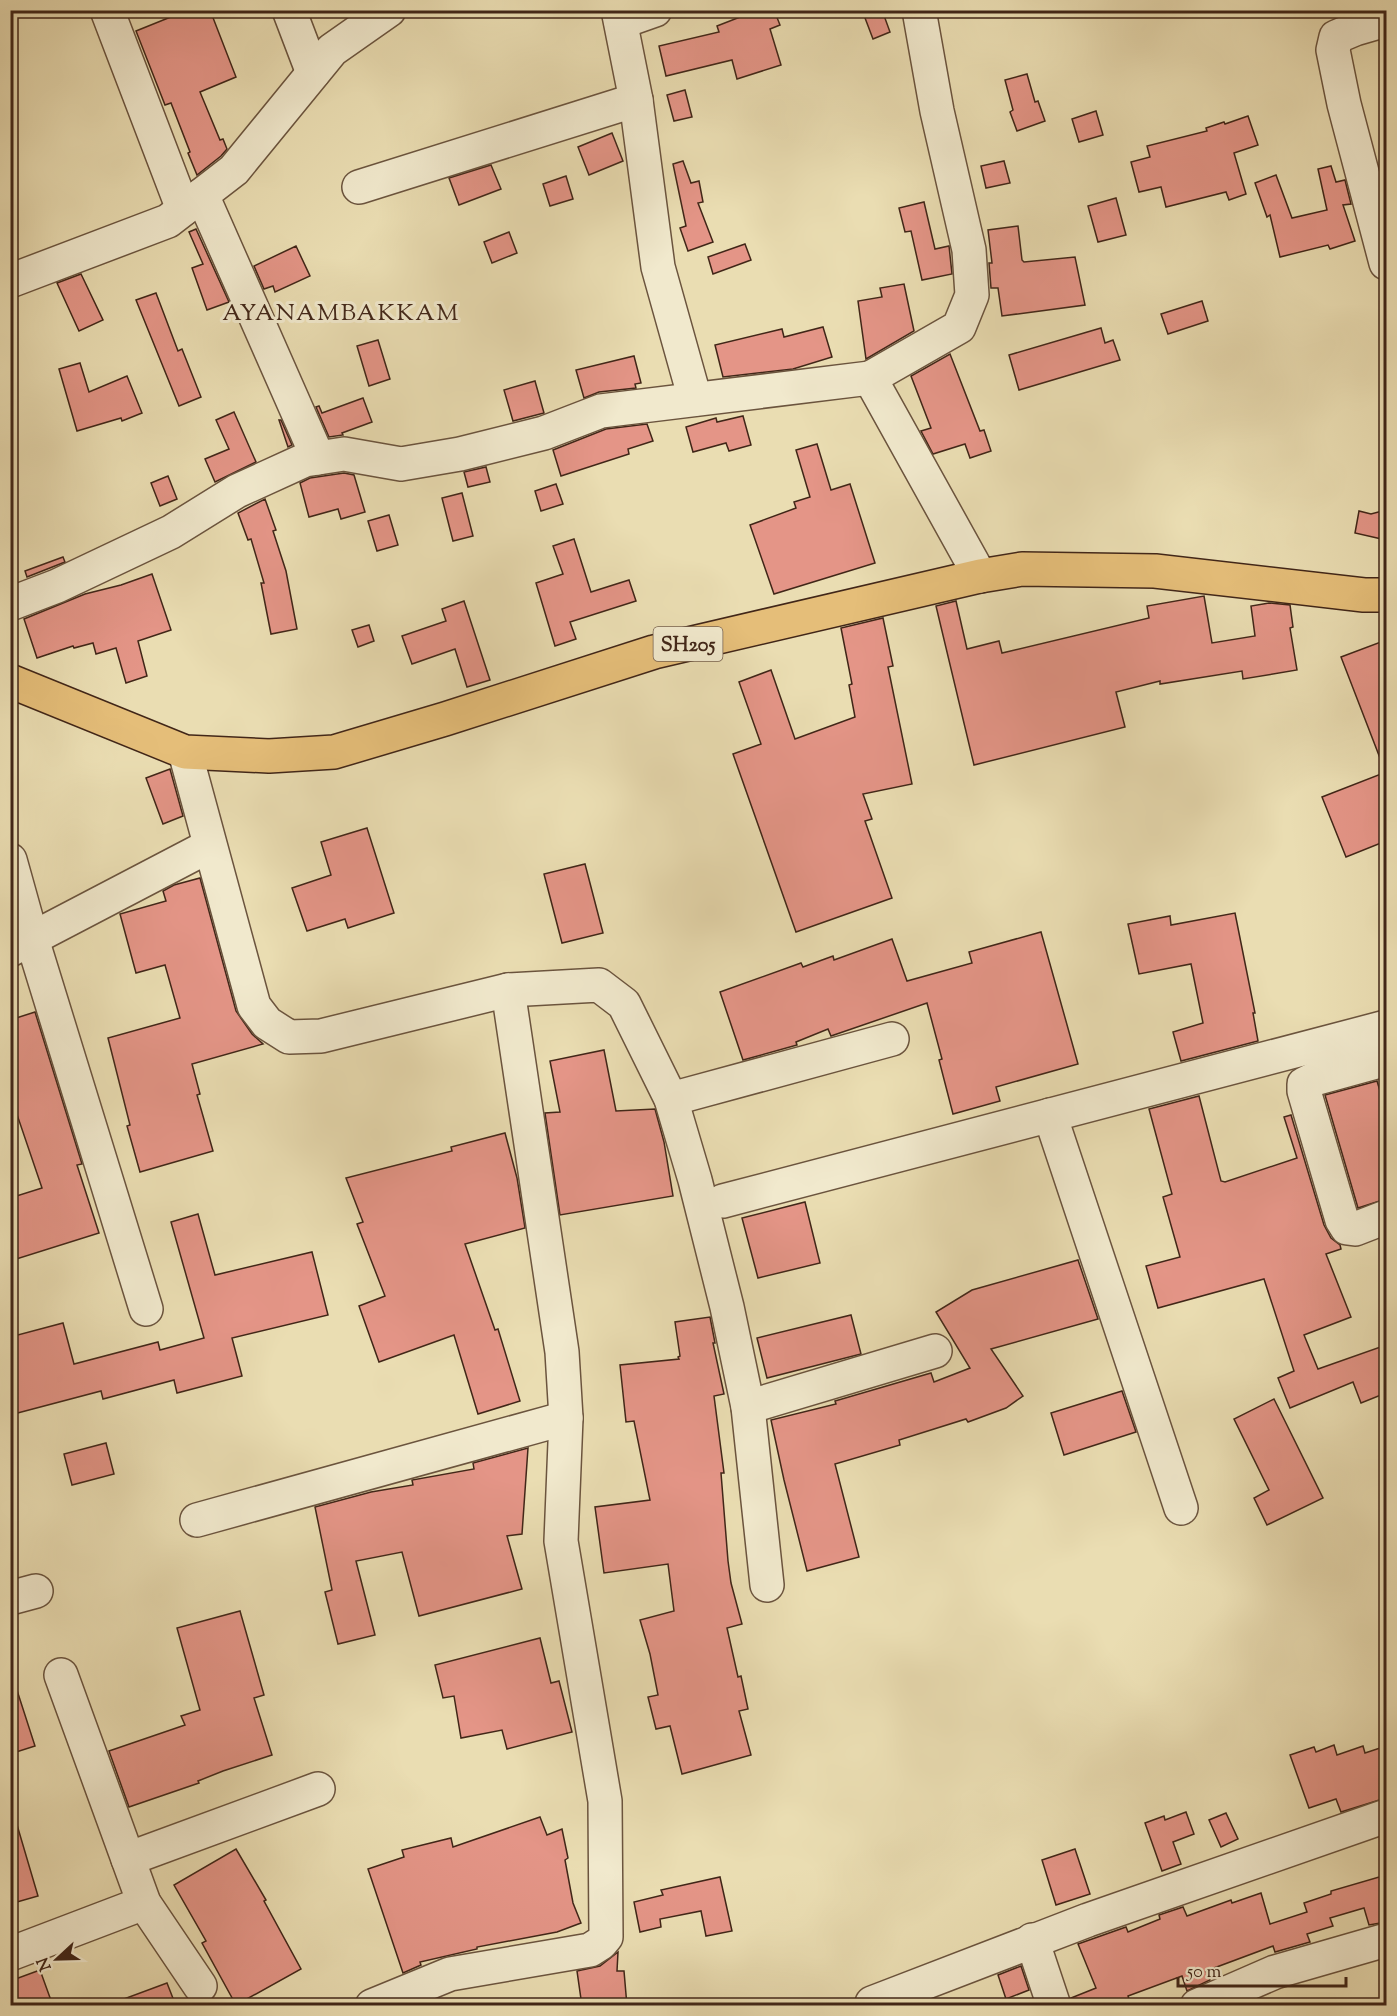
<svg xmlns="http://www.w3.org/2000/svg" width="1397" height="2016" font-family="'Sorts Mill Goudy',serif">
	<style>
		.building { fill: #e49587; stroke: #412618; stroke-width: 1.5 }
		.lines { fill: none; stroke-linecap: round; stroke-linejoin: round }
		.minor-casing { stroke: #6b543e; stroke-width: 36 }
		.major-casing { stroke: #412618; stroke-width: 36 }
		.minor { stroke: #f1e9cd; stroke-width: 33 }
		.major { stroke: #e5be79; stroke-width: 33 }
		.labels { text-anchor: middle; stroke-width: 6; stroke-linejoin: round; paint-order: stroke }
		.shield { fill: #f1e9cd; stroke: #76604e; stroke-width: 1.5 }
		.shield-label { font-size: 20px; font-weight: bold; fill: #412618 }
		.quarter-label { font-size: 24px; letter-spacing: 1.5px; fill: #412618; stroke: #f1e9cd }
	</style>
	<rect width="100%" height="100%" fill="#eaddb2"/>
	<filter id="stains"><feTurbulence type="fractalNoise" baseFrequency=".00333" numOctaves="4"/><feColorMatrix values="0 0 0 0 .2 0 0 0 0 .09 0 0 0 0 .02 0 0 0 .5 -.17"/></filter>
	<radialGradient id="worn" r=".72"><stop offset=".6" stop-color="#630" stop-opacity="0"/><stop offset="1" stop-color="#630" stop-opacity=".3"/></radialGradient>
	<!-- building -->
	<g class="building">
		<path d="M188 10H210L236 77 200 92 220 140 223 139 227 149 221 156 197 175 188 153 190 152 171 103 165 105 136 31Z"/>
		<path d="M758 10H774L780 25 770 29 781 65 737 79 732 60 666 76 659 46 719 32 717 26Z"/>
		<path d="M862 10H882L890 32 873 39Z"/>
		<path d="M1027 74 1035 102 1038 101 1045 121 1017 131 1010 112 1013 110 1005 80Z"/>
		<path d="M685 90 692 117 674 121 667 95Z"/>
		<path d="M1096 111 1103 135 1079 142 1072 119Z"/>
		<path d="M1248 116 1258 145 1234 153 1246 194 1229 200 1226 192 1166 207 1161 187 1139 192 1131 162 1150 157 1147 146 1207 131 1206 128 1224 122 1225 124Z"/>
		<path d="M612 133 623 161 589 175 578 147Z"/>
		<path d="M683 161 691 183 699 181 703 202 698 203 713 242 688 251 680 228 686 226 673 164Z"/>
		<path d="M1004 161 1010 183 986 188 981 166Z"/>
		<path d="M491 165 501 189 459 205 449 178Z"/>
		<path d="M1331 166 1336 182 1345 180 1351 204 1343 205 1355 241 1330 249 1328 245 1280 257 1270 215 1267 217 1255 183 1276 175 1292 218 1327 210 1318 169Z"/>
		<path d="M566 176 573 199 550 206 543 184Z"/>
		<path d="M1116 198 1126 235 1098 242 1088 206Z"/>
		<path d="M924 202 935 249 949 246 952 274 922 280 911 231 905 232 899 208Z"/>
		<path d="M1018 226 1022 260 1024 262 1075 257 1085 305 1002 316 998 288H991L989 263H992L988 230Z"/>
		<path d="M196 229 229 302 207 310 192 268 203 264 189 232Z"/>
		<path d="M509 232 517 253 492 263 484 242Z"/>
		<path d="M745 244 751 260 713 274 708 257Z"/>
		<path d="M296 246 310 276 275 292 273 286 264 289 254 266Z"/>
		<path d="M81 274 103 320 79 331 57 283Z"/>
		<path d="M904 284 914 331 866 359 858 301 882 297 880 288Z"/>
		<path d="M156 293 178 351 182 349 201 397 179 406 136 300Z"/>
		<path d="M1202 301 1208 321 1168 334 1161 314Z"/>
		<path d="M823 327 832 357 793 369 723 377 715 345 782 329 784 337Z"/>
		<path d="M1101 328 1105 343 1113 340 1120 360 1019 390 1009 355Z"/>
		<path d="M378 340 390 379 369 386 357 346Z"/>
		<path d="M950 354 980 431 984 430 991 451 970 458 965 444 933 454 921 431 931 428 911 376Z"/>
		<path d="M634 356 641 383 635 384 636 388 599 392 584 398 576 370Z"/>
		<path d="M80 363 89 392 127 376 142 413 122 421 121 418 77 431 59 369Z"/>
		<path d="M535 381 544 413 513 421 504 390Z"/>
		<path d="M363 398 372 422 342 433 343 435 329 437 316 407 319 406 322 413Z"/>
		<path d="M234 412 256 462 215 482 205 459 229 449 216 420Z"/>
		<path d="M743 416 751 445 729 451 726 443 693 452 686 427 716 418 717 422Z"/>
		<path d="M279 420H281L292 445 288 447Z"/>
		<path d="M647 424 653 441 628 449 629 454 561 476 553 450 606 429Z"/>
		<path d="M817 444 831 490 850 484 875 563 774 594 750 525 796 508 794 502 810 497 796 450Z"/>
		<path d="M486 467 490 482 468 487 464 472Z"/>
		<path d="M344 473 354 475 365 512 341 519 338 509 309 517 300 483 310 478Z"/>
		<path d="M168 476 177 499 160 506 151 483Z"/>
		<path d="M556 484 563 504 541 511 535 491Z"/>
		<path d="M462 493 473 536 453 541 442 498Z"/>
		<path d="M265 499 276 530 273 531 286 571 297 629 271 634 261 583H264L251 539 248 540 238 513Z"/>
		<path d="M1386 510V540L1355 533 1359 511 1371 514Z"/>
		<path d="M389 515 398 545 377 551 368 521Z"/>
		<path d="M574 539 591 592 629 580 636 601 570 622 576 639 555 646 536 583 563 574 553 546Z"/>
		<path d="M63 557 65 562 27 577 25 571Z"/>
		<path d="M152 574 171 630 138 641 147 676 126 683 116 648 96 654 93 643 74 648 73 646 37 658 24 619 85 594 121 585Z"/>
		<path d="M1204 596 1212 643 1255 636 1251 606 1269 603 1290 605 1293 627 1290 628 1297 670 1243 679 1242 671 1160 684V681L1116 692 1125 727 974 765 936 606 956 601 967 649 999 641 1002 653 1149 618 1147 606Z"/>
		<path d="M464 601 490 680 467 687 455 649 412 664 402 636 446 621 442 609Z"/>
		<path d="M883 618 893 666 888 667 912 784 863 794 872 819 865 821 892 898 796 932 733 754 761 744 739 682 771 670 795 739 855 717 849 685 852 684 841 628Z"/>
		<path d="M369 625 374 641 358 647 352 630Z"/>
		<path d="M1386 640V771H1385L1341 657Z"/>
		<path d="M170 769 183 816 163 824 146 778Z"/>
		<path d="M1386 772V841L1346 857 1322 797Z"/>
		<path d="M367 828 394 913 348 928 345 919 307 931 292 888 331 875 321 842Z"/>
		<path d="M585 864 603 933 562 943 544 874Z"/>
		<path d="M200 878 236 1011 252 1034 263 1044 192 1064 200 1094 197 1095 213 1151 140 1172 127 1126 130 1125 108 1038 180 1018 165 965 136 973 120 914 166 901 163 891 174 885Z"/>
		<path d="M1235 913 1255 1013H1253L1258 1041 1181 1061 1173 1032 1203 1023 1191 964 1139 974 1128 924 1170 916 1171 925Z"/>
		<path d="M1041 932 1078 1064 996 1087 1000 1101 953 1114 939 1060 942 1059 927 1003 831 1036 828 1029 796 1042 797 1045 743 1060 720 992 801 963 803 967 833 956 834 960 892 939 907 981 972 963 969 952Z"/>
		<path d="M35 1012 82 1164 77 1165 99 1233 10 1261V1198L42 1188 10 1094V1020Z"/>
		<path d="M604 1050 616 1111 655 1109 664 1142 673 1196 560 1215 545 1113 560 1112 550 1061Z"/>
		<path d="M1377 1081 1386 1111V1199L1358 1208 1325 1095Z"/>
		<path d="M1199 1096 1221 1181 1225 1182 1297 1158 1284 1117 1291 1115 1324 1225 1331 1238 1340 1245 1341 1249 1326 1254 1351 1317 1304 1335 1318 1369 1386 1345V1393L1361 1403 1353 1382 1290 1408 1278 1378 1294 1371 1264 1279 1158 1308 1146 1266 1180 1257 1163 1197 1172 1194 1149 1109Z"/>
		<path d="M505 1133 517 1178 525 1228 465 1244 495 1330 498 1329 520 1401 478 1414 454 1335 379 1362 359 1306 385 1296 357 1224 363 1222 346 1178 452 1151 451 1147Z"/>
		<path d="M805 1202 820 1263 758 1278 742 1218Z"/>
		<path d="M198 1214 215 1275 312 1252 328 1315 232 1338 242 1376 177 1393 174 1380 103 1399 101 1391 10 1415V1337L63 1323 74 1364 158 1342 160 1350 204 1338 171 1222Z"/>
		<path d="M1078 1260 1098 1319 991 1349 1023 1396 1006 1408 968 1422 966 1419 899 1440 900 1445 835 1464 859 1557 807 1571 784 1480 771 1420 836 1404 835 1401 931 1373 934 1382 970 1368 936 1312 972 1290Z"/>
		<path d="M851 1315 861 1354 767 1378 757 1338Z"/>
		<path d="M710 1317 715 1343H713L724 1394 714 1396 724 1473H721L728 1561 731 1583 742 1624 727 1628 738 1677 741 1676 748 1709 739 1711 751 1755 682 1774 670 1726 656 1729 648 1697 658 1695 650 1654 640 1620 674 1611 668 1564 604 1573 595 1507 650 1500 634 1421 626 1422 620 1365 679 1359 678 1357 680 1356 675 1322Z"/>
		<path d="M1122 1391 1136 1432 1064 1455 1051 1413Z"/>
		<path d="M1274 1399 1323 1498 1267 1525 1254 1498 1269 1490 1234 1419Z"/>
		<path d="M106 1443 114 1474 72 1485 64 1454Z"/>
		<path d="M528 1448 522 1534 507 1536 522 1589 419 1616 402 1552 356 1561 375 1635 338 1644 325 1592 332 1590 315 1507 371 1492 413 1485 412 1480 474 1469 473 1463Z"/>
		<path d="M240 1611 264 1695 254 1698 272 1755 223 1771 198 1781 199 1783 129 1807 109 1751 185 1725 181 1716 200 1710 177 1628Z"/>
		<path d="M540 1638 551 1683 559 1681 572 1732 507 1749 502 1730 461 1738 454 1696 443 1698 435 1665Z"/>
		<path d="M14 1681 35 1746 10 1754V1682Z"/>
		<path d="M1334 1745 1337 1755 1363 1746 1365 1753 1386 1746V1798L1341 1812 1336 1799 1309 1808 1290 1755 1314 1747 1316 1752Z"/>
		<path d="M1186 1812 1194 1834 1173 1842 1181 1864 1162 1871 1145 1823 1164 1816 1165 1820Z"/>
		<path d="M1226 1813 1238 1839 1221 1847 1209 1820Z"/>
		<path d="M540 1817 547 1835 562 1829 568 1858 565 1860 573 1903 581 1923 557 1932 477 1947V1949L420 1962 421 1965 403 1973 368 1869 404 1857 402 1850 451 1838 453 1847Z"/>
		<path d="M10 1818H15L38 1896 10 1904Z"/>
		<path d="M236 1849 266 1900 264 1901 301 1969 236 2005 202 1943 206 1941 174 1885Z"/>
		<path d="M1075 1849 1090 1894 1056 1905 1042 1860Z"/>
		<path d="M1386 1875V1922L1369 1925 1364 1908 1330 1918 1333 1926 1307 1934 1310 1942 1275 1952 1273 1946 1206 1971 1210 1980 1187 1991 1182 1976 1128 1996 1131 2006H1072L1071 1998 1096 1988 1078 1944 1126 1927 1128 1932 1160 1919 1159 1915 1183 1907 1187 1916 1231 1900 1232 1903 1261 1893 1270 1924 1307 1912 1304 1903 1331 1894V1891Z"/>
		<path d="M720 1877 732 1931 706 1936 701 1911 660 1919 661 1927 640 1932 634 1902 663 1895 661 1890Z"/>
		<path d="M618 1952 617 1971H624L627 2006H582L577 1971 600 1966Z"/>
		<path d="M1021 1966 1029 1990 1006 1999 998 1975Z"/>
		<path d="M40 1970 53 2006H10V1981Z"/>
		<path d="M167 1983 176 2006H113V2003Z"/>
	</g>
	<g class="lines">
		<defs>
			<g id="minor">
				<path d="M107 10 183 209"/>
				<path d="M289 10 313 73"/>
				<path d="M618 10 636 100 658 267 695 399"/>
				<path d="M919 10 937 111 969 250 972 295 959 327 870 378 980 576"/>
				<path d="M1386 20 1355 29 1336 37 1333 50 1344 104 1386 263"/>
				<path d="M621 22 655 10"/>
				<path d="M359 187 636 100"/>
				<path d="M202 195 318 458"/>
				<path d="M10 281 168 221 234 170 332 50 389 10"/>
				<path d="M10 604 57 586 171 532 237 491 305 460 344 454 401 464 460 454 544 433 601 411 870 378"/>
				<path d="M185 752 254 1006 267 1023 289 1037 321 1036 508 990 599 985 624 1004 671 1099 695 1180 727 1307 748 1407 767 1585"/>
				<path d="M10 860 32 939 146 1309"/>
				<path d="M10 950 209 846"/>
				<path d="M1383 1060 1314 1079 1304 1084V1091L1342 1220 1347 1228 1355 1229 1386 1217"/>
				<path d="M671 1099 892 1039"/>
				<path d="M1050 1115 1181 1508"/>
				<path d="M723 1201 1386 1027"/>
				<path d="M748 1407 935 1351"/>
				<path d="M197 1520 566 1418"/>
				<path d="M10 1598 36 1591"/>
				<path d="M61 1675 144 1903 200 1986"/>
				<path d="M128 1859 318 1789"/>
				<path d="M1032 1940 1054 2006"/>
				<path d="M10 1954 144 1903"/>
				<path d="M872 2003 1088 1920 1386 1816"/>
				<path d="M372 2006 450 1974 590 1950 601 1943 606 1937 605 1801 561 1541 566 1418 562 1352 508 990"/>
				<path d="M1197 2006 1275 1972 1386 1940"/>
			</g>
			<path id="major" d="M10 681 185 752 269 756 334 752 445 719 654 652 980 576 1022 569 1155 571 1364 595H1386"/>
		</defs>
		<!-- minor casing -->
		<use href="#minor" class="minor-casing"/>
		<!-- major casing -->
		<use href="#major" class="major-casing"/>
		<!-- minor -->
		<use href="#minor" class="minor"/>
		<!-- major -->
		<use href="#major" class="major"/>
	</g>
	<g class="labels">
		<!-- shield labels -->
		<rect class="shield" x="653.5" y="627" width="69" height="34" rx="4.5"/>
		<g class="shield-label">
			<text x="688" y="651">SH205</text>
		</g>
		<!-- quarter labels -->
		<g class="quarter-label">
			<text x="341" y="320">AYANAMBAKKAM</text>
		</g>
	</g>
	<!-- margin -->
	<rect width="1397" height="2016" fill="none" stroke="#eaddb2" stroke-width="36"/>
	<rect x="12" y="12" width="1373" height="1992" fill="none" stroke="#412618" stroke-width="3"/>
	<rect x="18" y="18" width="1361" height="1980" fill="none" stroke="#412618" stroke-width="1.5"/>
	<!-- north arrow -->
	<g transform="translate(57 1959) rotate(248)" stroke="#f1e9cd" stroke-width="4.5" paint-order="stroke">
	<path d="M0-4.5L10 22L0 15L-10 22Z" fill="#412618"/>
	<text y="-9" font-size="16" font-weight="bold" text-anchor="middle" fill="#412618">N</text>
	</g>
	<!-- scale -->
	<path d="M1178 1977v9h168v-9" fill="none" stroke="#412618" stroke-width="3"/>
	<text x="1187" y="1977" font-size="18" fill="#412618" stroke="#f1e9cd" stroke-width="4.5" paint-order="stroke">50 m</text>
	<rect width="100%" height="100%" filter="url(#stains)"/>
	<rect width="100%" height="100%" fill="url(#worn)"/>
</svg>
